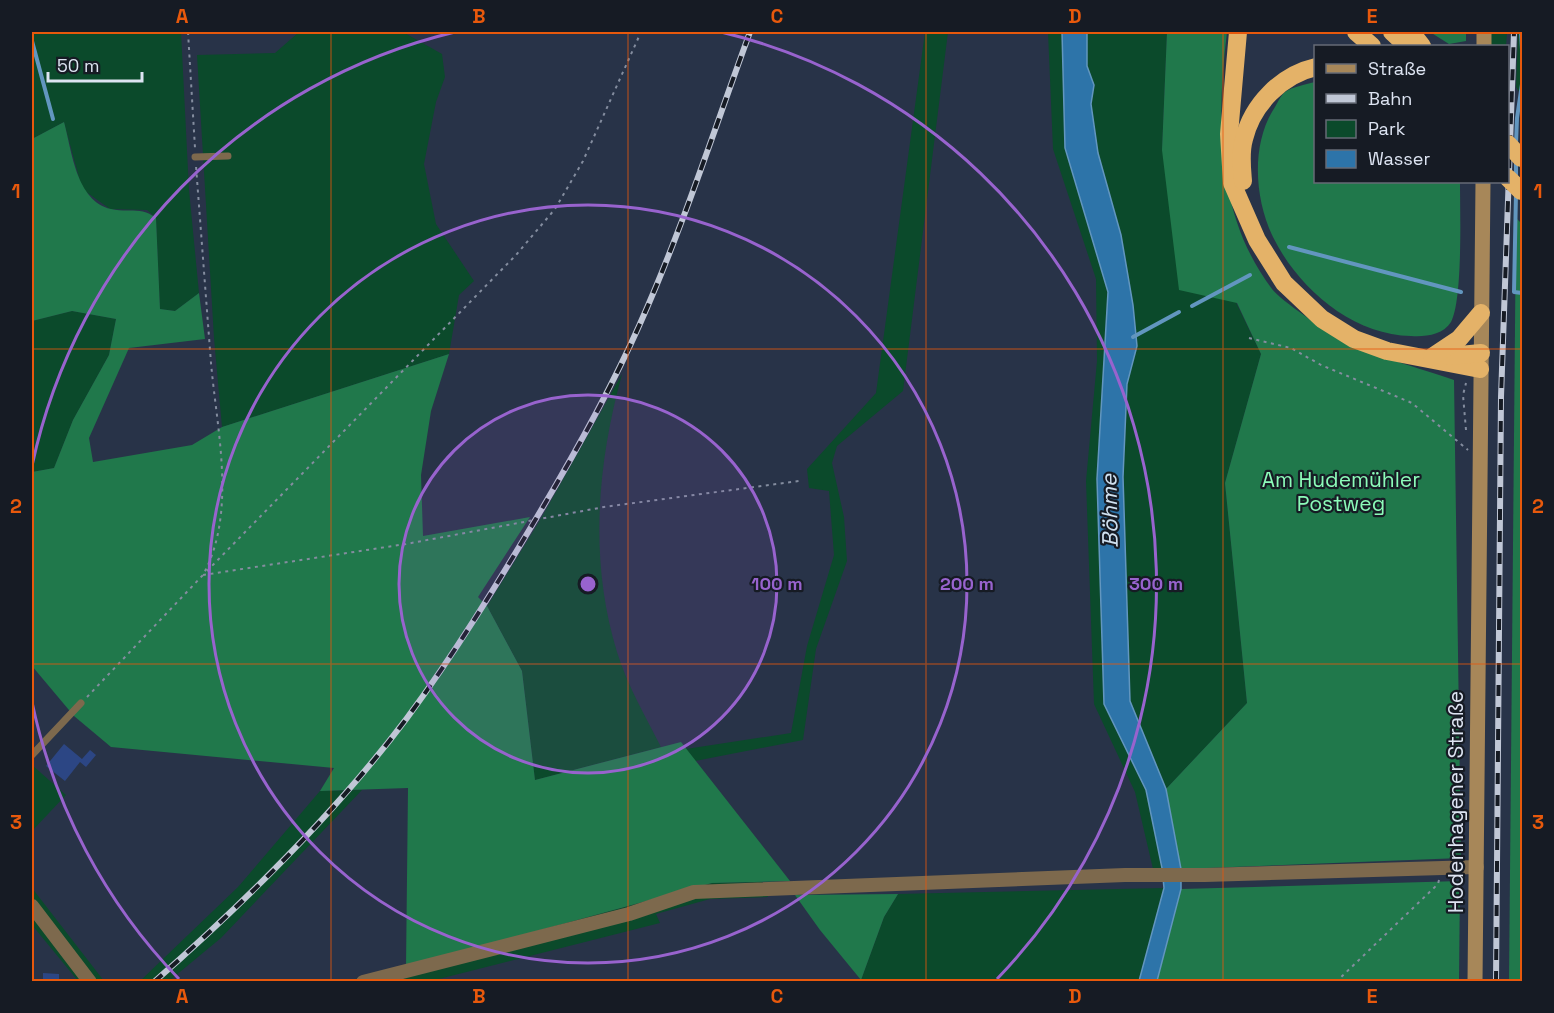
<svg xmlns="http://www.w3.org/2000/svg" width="1554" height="1013" font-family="'Space Grotesk',sans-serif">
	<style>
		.green { fill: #0b4a2b }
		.forest { fill: #20784b }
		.water { fill: #2d74a9; stroke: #6296bf; stroke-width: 1.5 }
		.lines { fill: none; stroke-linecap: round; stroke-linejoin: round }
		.stream { stroke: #6296bf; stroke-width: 4 }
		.building { fill: #2c4684 }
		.path { stroke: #848d9f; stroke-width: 2; stroke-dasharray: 3 4.5; stroke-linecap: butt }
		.service { stroke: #7d694d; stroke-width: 7 }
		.minor { stroke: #7d694d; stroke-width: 14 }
		.secondary { stroke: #a78759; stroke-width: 15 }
		.motorway { stroke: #e4b268; stroke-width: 18 }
		.rail-casing { stroke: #c0c7d6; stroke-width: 6 }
		.rail { stroke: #161b24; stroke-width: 4; stroke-dasharray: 11; stroke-linecap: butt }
		.motorway-bridge { stroke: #e4b268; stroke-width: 18 }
		.grid { fill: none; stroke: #e8590c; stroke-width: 1.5; stroke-opacity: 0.55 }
		.ring { fill: none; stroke: #9863ce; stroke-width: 3 }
		.labels { text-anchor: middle; stroke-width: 4.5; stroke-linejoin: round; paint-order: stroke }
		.park-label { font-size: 21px; fill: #8cfbb9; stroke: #161b24 }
		.street-label { font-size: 21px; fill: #dde4f2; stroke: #161b24 }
		.water-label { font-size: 22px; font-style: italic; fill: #d0e1f0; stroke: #161b24 }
		.centre { fill: #9863ce; stroke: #161b24; stroke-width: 3 }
		.ring-label { font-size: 18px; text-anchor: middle; font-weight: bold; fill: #9863ce; stroke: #161b24; stroke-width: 4.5; stroke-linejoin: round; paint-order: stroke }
		.neatline { fill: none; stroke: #e8590c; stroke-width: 2 }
		.grid-label { font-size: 20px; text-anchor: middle; font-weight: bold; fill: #e8590c }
	</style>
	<rect width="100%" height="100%" fill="#283348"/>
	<!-- green -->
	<g class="green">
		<path d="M32 32H181L189 190 199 293 175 311 160 309 156 218 147 210 110 209 82 189 64 122 32 139Z"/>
		<path d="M299 32H403L442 54 445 77 436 102 424 164 436 224 474 281 459 295 449 354 222 427 214 338 197 55 275 53Z"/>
		<path d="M925 32H948L903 391 837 446 832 463 844 517 847 561 816 649 803 740 695 761 686 749 791 733 807 646 834 555 829 491 809 488 807 469 876 393Z"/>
		<path d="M1048 32H1062L1065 148 1108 292 1097 480 1104 704 1146 790 1162 868 1153 869 1135 792 1094 704 1086 481 1097 361 1096 279 1053 149Z"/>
		<path d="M1087 32H1167L1162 150 1261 354 1225 483 1247 703 1166 789 1130 701 1123 477 1127 384 1137 345 1133 305 1121 235 1098 153 1091 104 1094 85 1087 66Z"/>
		<path d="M1489 32H1507L1506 46H1489Z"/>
		<path d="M1518 32H1522V96L1516 87Z"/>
		<path d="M72 311 116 319 109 355 73 420 54 468 32 472V321Z"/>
		<path d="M622 374C597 466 589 560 617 652 627 685 646 717 661 747L535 780 522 671 487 606 540 520Z"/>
		<path d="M32 765 66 795 32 831Z"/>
		<path d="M362 790 221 938 169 981 139 982 238 887 320 791Z"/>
		<path d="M762 882 768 897 710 899 656 914 660 923 431 981 343 982 406 967 712 883Z"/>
		<path d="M32 888 104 981H78L32 925Z"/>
		<path d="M1164 888 1139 981 861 980 884 917 898 894Z"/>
	</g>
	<!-- forest -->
	<g class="forest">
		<path d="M1167 32H1227C1216 120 1216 215 1272 289 1280 300 1329 333 1342 340 1373 356 1420 368 1454 380L1461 858 1181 869 1166 789 1247 703 1225 483 1261 354 1237 303 1179 290 1162 150Z"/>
		<path d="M1430 32H1466V41L1449 44Z"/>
		<path d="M1315 82 1316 182H1460C1460 210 1463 300 1451 322 1443 335 1425 337 1411 336 1352 335 1298 288 1273 237 1254 198 1251 143 1275 107 1278 102 1281 95 1285 92 1292 87 1307 84 1315 82Z"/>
		<path d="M64 122C72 151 76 201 111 209 128 213 141 206 156 218L160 309 175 311 199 293 205 339 129 348 89 438 93 462 192 445 222 427 449 354 431 411 421 475 423 536 530 517 478 597 487 606 522 671 535 780 681 742 790 881 712 883 406 967 408 788 320 791 334 768 111 747 74 716 32 666V472L54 468 73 420 109 355 116 319 72 311 32 321V139Z"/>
		<path d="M1516 218 1522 224V981L1509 982Z"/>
		<path d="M1460 881 1459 981 1157 982 1181 889Z"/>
		<path d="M898 894 884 917 861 980 820 930 795 895Z"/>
	</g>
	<!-- water -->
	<path class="water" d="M1062 32H1087V66L1094 85 1091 104 1098 153 1121 235 1133 305 1137 346 1127 384 1123 477 1130 701 1166 789 1181 869V889L1157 981H1139L1164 888 1162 868 1146 790 1104 704 1097 479 1108 292 1065 148Z"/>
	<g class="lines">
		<!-- stream -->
		<g class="stream">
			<path d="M1521 32 1522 50"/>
			<path d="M32 41 53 119"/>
			<path d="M1516 144 1517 118 1522 84"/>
			<path d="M1516 177V160"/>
			<path d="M1516 193 1514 292 1522 293"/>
			<path d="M1289 247 1461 292"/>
			<path d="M1192 306 1250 275"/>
			<path d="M1133 337 1179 312"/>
		</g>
	</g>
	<!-- building -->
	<g class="building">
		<path d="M64 744 82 759 90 750 96 755 86 767 80 762 65 781 46 766Z"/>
		<path d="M43 973 59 974V982H43Z"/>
	</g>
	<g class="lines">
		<!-- path -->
		<g class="path">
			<path d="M188 32 195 148"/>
			<path d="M1249 338 1291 348 1321 365 1412 403 1468 450"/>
			<path d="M1466 430 1463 395 1466 383"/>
			<path d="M207 571 516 255 555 209 583 161 641 32"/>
			<path d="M203 575 406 544 604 507 799 481"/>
			<path d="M87 697 203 575C237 513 217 431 211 363 206 298 201 232 196 166"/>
			<path d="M1336 982 1438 884 1439 880"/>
		</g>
		<!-- service -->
		<g class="service">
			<path d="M195 157 228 156"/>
			<path d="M32 755 81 703"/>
		</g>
		<!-- minor -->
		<g class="minor">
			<path d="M32 906 90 982"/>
			<path d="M363 982 629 914 694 892 1125 875H1205L1477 867"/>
		</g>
		<!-- secondary -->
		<g class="secondary">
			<path d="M1484 46V32"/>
			<path d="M1475 982 1483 182"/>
		</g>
		<!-- motorway -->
		<g class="motorway">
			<path d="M1238 32 1229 134 1232 183 1257 240 1284 283 1322 319 1354 339 1387 351 1480 369"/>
			<path d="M1356 32 1372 46"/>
			<path d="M1392 32 1407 46"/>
			<path d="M1411 32 1422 46"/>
			<path d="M1243 181C1242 169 1240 152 1244 139 1252 105 1281 75 1316 67"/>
			<path d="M1449 356 1481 353"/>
			<path d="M1432 357 1459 339 1481 313"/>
		</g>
		<defs>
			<g id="rail">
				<path d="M154 982C245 902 334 815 407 718 455 653 496 586 537 517 574 455 610 391 639 326 682 230 714 130 750 32"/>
				<path d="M1496 982 1501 397 1514 32"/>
			</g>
		</defs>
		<!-- rail casing -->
		<use href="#rail" class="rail-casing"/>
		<!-- rail -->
		<use href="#rail" class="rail"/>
		<!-- motorway-bridge -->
		<g class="motorway-bridge">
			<path d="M1508 144 1521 158"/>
			<path d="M1508 178 1521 191"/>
		</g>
	</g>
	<!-- grid -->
	<path class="grid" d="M331 32V982M628 32V982M926 32V982M1223 32V982M32 349H1522M32 664H1522"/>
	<!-- distance rings -->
	<circle cx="588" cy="584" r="189" fill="#9863ce" fill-opacity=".12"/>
	<g class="ring">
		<circle cx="588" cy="584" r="189"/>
		<circle cx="588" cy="584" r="379"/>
		<path d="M179 979A568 568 0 0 1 32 702M32 466A568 568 0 0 1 455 32M721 32A568 568 0 0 1 997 979"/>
	</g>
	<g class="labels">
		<!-- park labels -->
		<g class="park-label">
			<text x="1341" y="487">Am Hudemühler<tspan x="1341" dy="24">Postweg</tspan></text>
		</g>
		<!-- street labels -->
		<g class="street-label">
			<text transform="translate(1456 802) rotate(-90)" y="7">Hodenhagener Straße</text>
		</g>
		<!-- water labels -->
		<g class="water-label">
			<text transform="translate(1109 511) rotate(-91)" y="8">Böhme</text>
		</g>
	</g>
	<circle cx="588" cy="584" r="9" class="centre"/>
	<g class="ring-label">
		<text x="777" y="590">100 m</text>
		<text x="967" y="590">200 m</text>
		<text x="1156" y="590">300 m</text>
	</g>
	<!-- border -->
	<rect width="1554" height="1013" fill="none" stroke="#161b24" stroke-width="66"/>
	<!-- legend -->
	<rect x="1314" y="45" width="195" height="138" fill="#161b24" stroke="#666b76" stroke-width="1.5"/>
	<rect x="1326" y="64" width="30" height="9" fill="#a78759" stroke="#666b76" stroke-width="1.5"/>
	<text x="1368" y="75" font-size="18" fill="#dde4f2">Straße</text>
	<rect x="1326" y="94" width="30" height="9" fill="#c0c7d6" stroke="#666b76" stroke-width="1.5"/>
	<text x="1368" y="105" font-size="18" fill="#dde4f2">Bahn</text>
	<rect x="1326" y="120" width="30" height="18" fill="#0b4a2b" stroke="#666b76" stroke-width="1.5"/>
	<text x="1368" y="135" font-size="18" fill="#dde4f2">Park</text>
	<rect x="1326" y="150" width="30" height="18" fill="#2d74a9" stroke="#666b76" stroke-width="1.5"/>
	<text x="1368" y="165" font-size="18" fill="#dde4f2">Wasser</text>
	<!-- scale -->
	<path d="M48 72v9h94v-9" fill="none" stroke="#dde4f2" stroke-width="3"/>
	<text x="57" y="72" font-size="18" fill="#dde4f2" stroke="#161b24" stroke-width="4.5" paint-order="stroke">50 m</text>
	<rect x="33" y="33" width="1488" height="947" class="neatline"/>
	<g class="grid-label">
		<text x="182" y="23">A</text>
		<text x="479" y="23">B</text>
		<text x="777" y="23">C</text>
		<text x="1075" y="23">D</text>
		<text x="1372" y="23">E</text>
		<text x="16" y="198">1</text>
		<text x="1538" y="198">1</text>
		<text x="16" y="513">2</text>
		<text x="1538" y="513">2</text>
		<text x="16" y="829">3</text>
		<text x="1538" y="829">3</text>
		<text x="182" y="1003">A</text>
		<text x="479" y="1003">B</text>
		<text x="777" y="1003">C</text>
		<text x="1075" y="1003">D</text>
		<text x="1372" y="1003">E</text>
	</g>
</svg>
